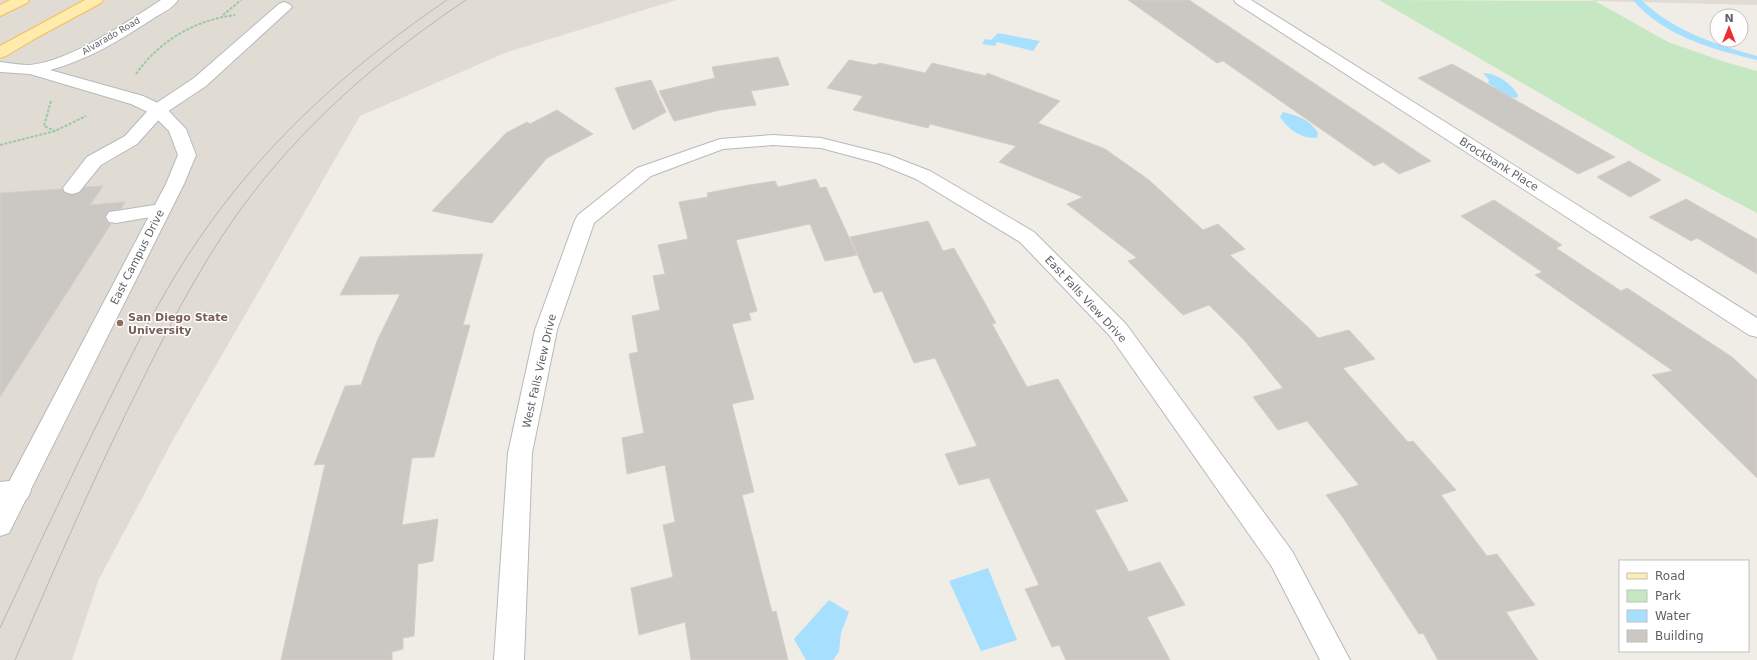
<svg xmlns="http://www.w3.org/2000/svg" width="1757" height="660" font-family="'DejaVu Sans',sans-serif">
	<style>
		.education { fill: #e0dcd4 }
		.green { fill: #c5e8c2 }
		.water { fill: #a7e0ff }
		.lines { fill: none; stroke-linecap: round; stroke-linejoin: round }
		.stream { fill: #a7e0ff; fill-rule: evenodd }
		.building { fill: #cbc8c3; stroke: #d5cec4 }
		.service-casing { stroke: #b6b9bd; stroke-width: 2 }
		.minor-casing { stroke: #b6b9bd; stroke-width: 2 }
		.tertiary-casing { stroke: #b6b9bd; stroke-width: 2 }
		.primary-casing { stroke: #f5bc5b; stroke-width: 2 }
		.path { stroke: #9bc9a4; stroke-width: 2; stroke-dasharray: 3 1.5; stroke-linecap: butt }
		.service { fill: #fff; fill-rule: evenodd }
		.minor { fill: #fff; fill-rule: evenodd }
		.tertiary { fill: #fff; fill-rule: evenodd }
		.primary { fill: #ffebac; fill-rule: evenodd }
		.tram { stroke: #b5b6b7; stroke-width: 1 }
		.education-dot { fill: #8d6e63; stroke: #fff; stroke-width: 1.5 }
		.labels { text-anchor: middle; stroke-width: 3; stroke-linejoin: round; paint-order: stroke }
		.far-street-label { font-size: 9px; fill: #5d6267; stroke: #fff }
		.street-label { font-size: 11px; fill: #5d6267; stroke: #fff }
		.education-label { font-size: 11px; font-weight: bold; fill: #785e54; stroke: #fff; text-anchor: start }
	</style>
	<rect width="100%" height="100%" fill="#f0ede6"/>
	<!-- education -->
	<g class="education">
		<path d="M0 0H676L505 53 360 116 174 438 98 581 72 660H0Z"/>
		<path d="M1590 0H1757V5L1595 1Z"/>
	</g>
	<!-- green -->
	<path class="green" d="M1379 0 1595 1 1668 42 1725 62 1757 71V213L1650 157Z"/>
	<!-- water -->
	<g class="water">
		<path d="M998 33 1040 41 1033 51 997 42 995 46 982 44 985 39 991 40Z"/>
		<path d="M1483 73C1496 73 1511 83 1518 95L1517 98C1505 98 1498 89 1488 83L1489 80Z"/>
		<path d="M1283 112C1298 116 1310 119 1318 133L1317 138C1300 138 1290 131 1280 117Z"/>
		<path d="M988 568 1017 640 981 651 949 581Z"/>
		<path d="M829 600 849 612 841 633 839 652 833 660H806L794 639Z"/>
	</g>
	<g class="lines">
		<!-- stream -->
		<path class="stream" d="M1633 0H1641C1674 31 1714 44 1757 56V60C1714 50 1663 36 1633 0Z"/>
	</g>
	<!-- building -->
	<g class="building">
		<path d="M1128 0H1189L1431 161 1399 174 1383 162 1374 166 1223 61 1217 63Z"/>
		<path d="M778 57 789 85 751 91 756 105 720 110 674 121 659 91 715 78 712 67Z"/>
		<path d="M849 60 875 65 880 63 925 73 932 63 986 76 987 73 1060 101 1038 123 1105 149 1149 180 1203 230 1218 224 1245 249 1230 255 1309 328 1318 338 1349 330 1375 359 1343 368 1408 442 1413 441 1456 490 1441 495 1487 556 1497 554 1535 605 1506 612 1538 660H1438L1423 633 1419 634 1344 519 1326 495 1359 485 1307 421 1278 430 1253 397 1283 388 1244 340 1209 305 1183 315 1128 261 1137 258 1067 204 1083 197 999 162 1016 146 930 124 928 128 853 110 863 96 827 88Z"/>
		<path d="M1452 64 1463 70 1615 157 1578 174 1418 78Z"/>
		<path d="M651 80 666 112 633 130 615 88Z"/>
		<path d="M557 110 593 134 547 158 492 223 432 211 506 133 527 122 530 124Z"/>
		<path d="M1629 161 1661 180 1630 197 1597 177Z"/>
		<path d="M816 179 820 188 826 187 857 255 825 261 810 224 736 240 757 311 749 313 751 320 732 324 754 399 732 404 754 492 742 495 772 612 776 611 788 660H691L685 622 639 635 631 588 673 577 663 525 675 522 665 465 627 474 622 438 644 433 629 354 638 352 632 316 660 310 653 276 665 274 658 245 688 239 679 202 708 197 707 193 749 185 775 181 778 187Z"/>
		<path d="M103 186 90 205 125 202 121 209 108 211 105 218 108 223 111 224 0 397V193L62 189 65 193 72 195 79 193 85 187Z"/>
		<path d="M1686 199 1757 239V274L1697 238 1691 241 1649 217Z"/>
		<path d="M1494 200 1562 245 1556 248 1621 291 1627 288 1732 357 1757 380V478L1652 375 1673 371 1535 275 1542 272 1461 216Z"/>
		<path d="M928 221 943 251 954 248 996 323 992 324 1027 387 1058 379 1128 501 1095 510 1129 572 1160 562 1185 605 1147 617 1170 660H1066L1059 645 1052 647 1025 589 1039 585 989 478 959 485 945 454 977 446 935 358 914 363 882 291 874 293 850 237Z"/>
		<path d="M483 254 463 325H470L434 457 412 458 402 525 438 519 433 561 418 564 414 636 403 638V649L392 652V660H281L325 464 314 465 345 386 361 385 377 341 400 294 340 295 360 257Z"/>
	</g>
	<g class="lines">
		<defs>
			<g id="service">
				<path d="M284 2 289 4 292 7 289 10 206 86 164 114 137 144 101 165 79 192 72 194 65 192 63 188 87 157 125 136 152 106 194 78 279 4Z"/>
				<path d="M161 204 168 206 171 210 168 214 116 223 109 222 106 217 109 212 116 211Z"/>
				<path d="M18 480 27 483 31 491 27 499 18 502 0 504V482Z"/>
			</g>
			<g id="minor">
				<path d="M1234 0H1251L1757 318V337L1749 335 1236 3Z"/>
				<path d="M773 135 821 138 889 155 930 171 1034 232 1126 324 1292 551 1350 660H1320L1272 567 1110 336 1020 242 916 179 877 163 821 148 773 145 723 149 651 176 594 223 557 330 532 453 524 660H494L508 453 535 330 575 220 578 215 637 168 720 139Z"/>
			</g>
			<path id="tertiary" d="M161 0H178C173 8 162 13 154 18 122 39 88 60 50 70L143 96 164 106 186 129 196 155 184 184 9 533 0 536V499L166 184 178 155 169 131 152 114 131 104 30 74 0 72V62C10 63 20 65 30 65 71 61 127 22 161 0Z"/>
			<g id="primary">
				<path d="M10 0H29L27 3 0 16V5Z"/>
				<path d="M85 0H103L101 3 36 38 6 56 0 58V46Z"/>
			</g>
		</defs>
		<!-- service casing -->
		<use href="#service" class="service-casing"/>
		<!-- minor casing -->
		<use href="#minor" class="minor-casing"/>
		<!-- tertiary casing -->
		<use href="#tertiary" class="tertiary-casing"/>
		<!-- primary casing -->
		<use href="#primary" class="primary-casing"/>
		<!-- path -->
		<g class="path">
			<path d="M223 15 241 0"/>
			<path d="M136 74C159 41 195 20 235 15"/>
			<path d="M51 101 44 126 55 131"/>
			<path d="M0 145 55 131 86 116"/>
		</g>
		<!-- service -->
		<use href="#service" class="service"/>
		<!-- minor -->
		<use href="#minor" class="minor"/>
		<!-- tertiary -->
		<use href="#tertiary" class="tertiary"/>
		<!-- primary -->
		<use href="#primary" class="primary"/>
		<!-- tram -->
		<g class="tram">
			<path d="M0 628C35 553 70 478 107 404 138 342 169 279 210 223 274 134 357 61 447 0"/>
			<path d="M15 660C56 565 97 470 144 377 175 314 209 250 252 194 312 117 385 54 466 0"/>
		</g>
	</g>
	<!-- markers -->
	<circle class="education-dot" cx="120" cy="323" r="4"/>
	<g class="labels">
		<!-- far-street labels -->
		<g class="far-street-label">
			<text transform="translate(111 36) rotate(-30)" y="3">Alvarado Road</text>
		</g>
		<!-- street labels -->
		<g class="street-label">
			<text transform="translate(1499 164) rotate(32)" y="4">Brockbank Place</text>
			<text transform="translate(137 257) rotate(-63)" y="4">East Campus Drive</text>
			<text transform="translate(1086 299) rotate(47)" y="4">East Falls View Drive</text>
			<text transform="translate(539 371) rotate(-77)" y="4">West Falls View Drive</text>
		</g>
		<!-- education labels -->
		<g class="education-label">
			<text x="128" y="321">San Diego State<tspan x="128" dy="13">University</tspan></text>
		</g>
	</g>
	<!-- legend -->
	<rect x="1619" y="560" width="130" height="92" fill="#ffffff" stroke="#bec0c2"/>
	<rect x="1627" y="573" width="20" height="6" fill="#ffebac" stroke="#bec0c2"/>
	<text x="1655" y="580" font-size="12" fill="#5d6267">Road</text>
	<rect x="1627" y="590" width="20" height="12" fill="#c5e8c2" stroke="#bec0c2"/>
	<text x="1655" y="600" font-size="12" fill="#5d6267">Park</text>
	<rect x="1627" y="610" width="20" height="12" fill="#a7e0ff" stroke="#bec0c2"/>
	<text x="1655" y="620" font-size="12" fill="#5d6267">Water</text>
	<rect x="1627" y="630" width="20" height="12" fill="#cbc8c3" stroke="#bec0c2"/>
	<text x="1655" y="640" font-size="12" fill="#5d6267">Building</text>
	<!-- north arrow -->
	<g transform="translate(1729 28)"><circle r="19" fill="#ffffff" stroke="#bec0c2"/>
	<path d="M0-3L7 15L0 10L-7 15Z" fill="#ed2f30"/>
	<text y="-6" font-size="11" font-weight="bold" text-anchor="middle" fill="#5d6267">N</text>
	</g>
</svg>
